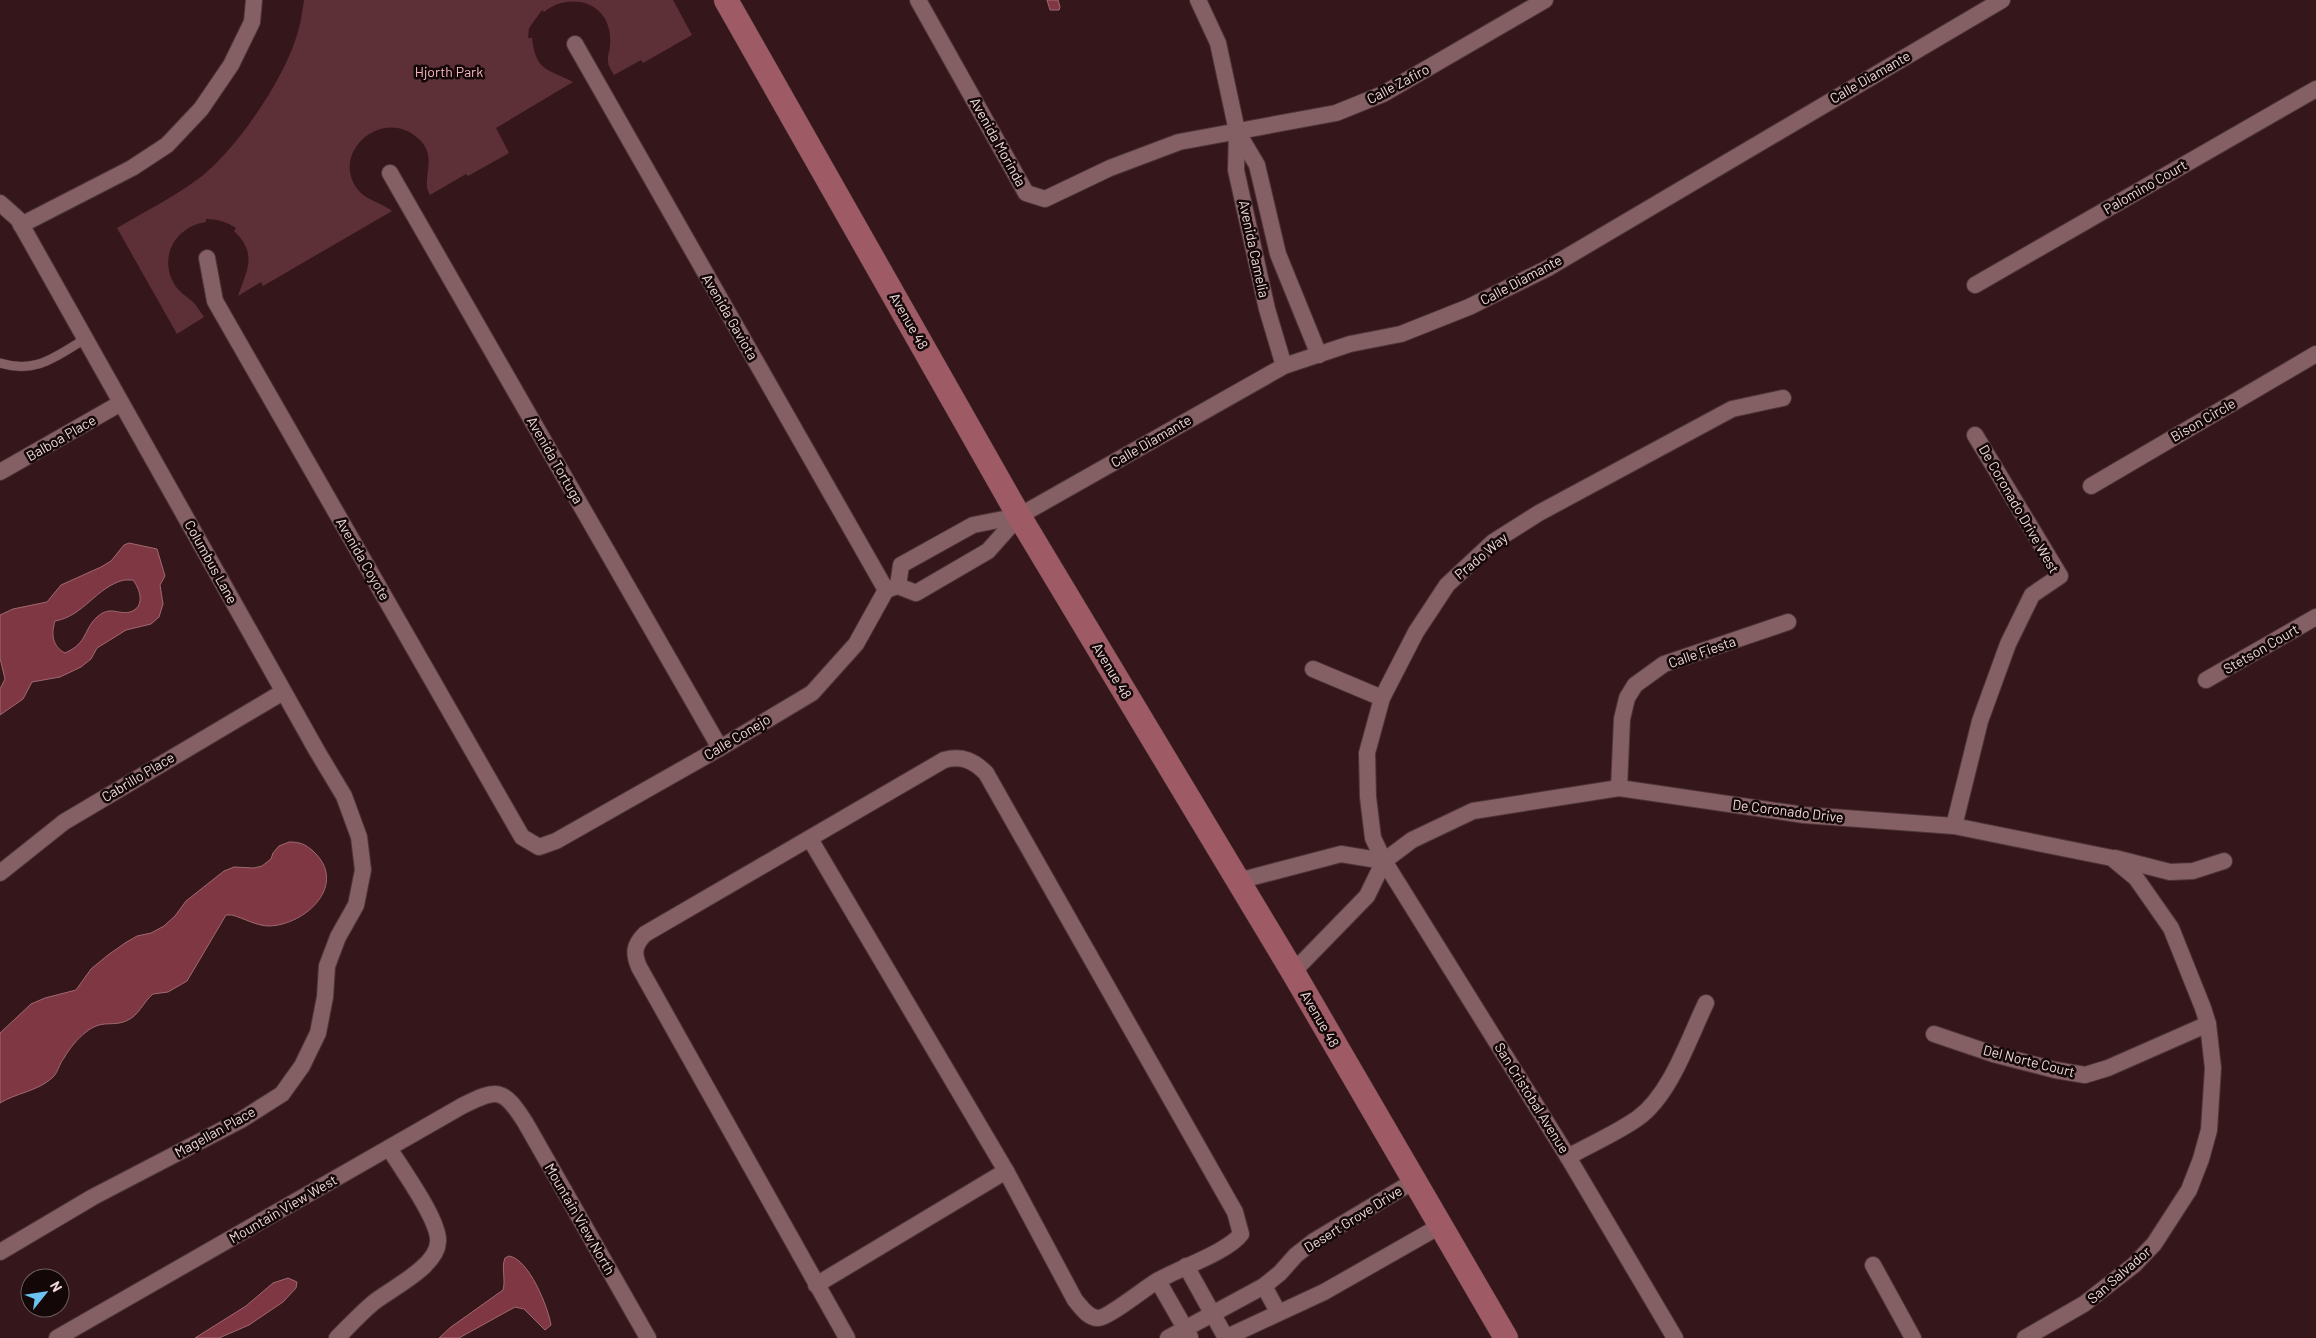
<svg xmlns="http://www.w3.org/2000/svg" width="2316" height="1338" font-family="Barlow,sans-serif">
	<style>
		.green { fill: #5c3036 }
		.water { fill: #7f3843; stroke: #a06870; fill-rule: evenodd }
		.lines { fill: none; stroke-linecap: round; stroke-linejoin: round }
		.lane-casing { stroke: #4e3539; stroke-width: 10 }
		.street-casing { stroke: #4e3539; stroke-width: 18 }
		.secondary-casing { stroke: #4e3539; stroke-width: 25 }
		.lane { stroke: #845f63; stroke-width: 9 }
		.street { stroke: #845f63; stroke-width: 16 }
		.secondary { stroke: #9e5b66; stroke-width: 24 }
		.labels { text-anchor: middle; stroke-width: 5; stroke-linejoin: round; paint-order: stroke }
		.park-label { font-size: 14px; fill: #f8b6bd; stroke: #140708 }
		.street-label { font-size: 14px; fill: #eed8da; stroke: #140708 }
	</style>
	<rect width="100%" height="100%" fill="#35171b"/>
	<!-- green -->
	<path class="green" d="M304 0H673L692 35 643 63 641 60 614 75C612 71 608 66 608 61 607 56 610 51 610 46 612 25 603 7 581 2 567 0 555 3 544 12L542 10 529 28 528 38H532C536 72 547 68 573 82L496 128 509 153 468 176 466 174 430 195C420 180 438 160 421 141 385 103 327 153 359 191 368 201 382 203 392 211L263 286 261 282 238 296C247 270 258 254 234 231L236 228C227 222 217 219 206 219V222C177 226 159 255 173 282 178 292 188 297 195 304 198 308 201 313 204 317L177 334 117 228C146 211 176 196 202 176 237 148 281 83 295 41 300 28 302 14 304 0Z"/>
	<!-- water -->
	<g class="water">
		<path d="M1047 0H1058L1060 7 1059 10H1050Z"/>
		<path d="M129 543 157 549 165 576 160 585 163 604 159 617 151 624 126 630 110 640 97 648 91 659 81 667 60 677 32 682 23 699 0 715V689L5 679 0 658V615L13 609 47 602 61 585 101 567 111 561 124 545ZM124 580H133C140 589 146 607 130 612 117 615 111 605 97 617 83 630 88 643 65 653 52 646 51 634 55 621 84 616 96 587 124 580Z"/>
		<path d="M289 842C300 842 305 844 313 851 349 884 306 925 269 926 257 926 243 918 232 915H226L187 981 168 992 153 994C143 1002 139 1016 126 1021 112 1027 102 1019 86 1032 78 1038 69 1049 64 1058 59 1064 58 1073 52 1078 38 1091 16 1093 0 1103V1033L31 1004 45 998 76 990 91 969 108 955 125 943 137 936 151 933 164 926 175 916 186 901 224 871 234 867 254 868 262 866 271 859 273 853 279 846Z"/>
		<path d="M509 1256C529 1259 548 1307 551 1325L545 1330 524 1309 515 1307 459 1338H439L451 1327 503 1290C506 1279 501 1268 505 1258Z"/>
		<path d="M288 1278 297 1282 296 1288 283 1302 249 1325 219 1338H195L246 1306 273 1283Z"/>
	</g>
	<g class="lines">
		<defs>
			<path id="lane" d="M0 363C36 374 55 357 85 339"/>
			<g id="street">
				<path d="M918 0 1026 193 1045 199 1110 168 1179 142 1336 113 1383 94 1545 0"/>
				<path d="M1198 0 1218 43 1237 131 1236 170 1267 309 1284 366"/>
				<path d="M575 44 886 590"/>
				<path d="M1238 133 1257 165 1278 254 1319 355"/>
				<path d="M390 173 720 748"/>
				<path d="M0 203 18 219 317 751 344 796 359 837 363 870 356 905 338 937 327 966 325 997 318 1033 302 1066 282 1094 241 1120 93 1197 0 1252"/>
				<path d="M21 225 132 168 167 145 201 109 231 65 252 22 254 0"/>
				<path d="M207 258 215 301 522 837 539 847 556 841 720 748 812 693 856 644 886 590 898 586 916 593 988 551 1019 516"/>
				<path d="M1975 285 2316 89"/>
				<path d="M0 472 121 403"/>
				<path d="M2091 486 2316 354"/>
				<path d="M898 586 901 565 973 525 1019 516 1284 366 1350 344 1401 334 1469 307 1548 268 2002 0"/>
				<path d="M1313 669 1382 698"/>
				<path d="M2206 680 2316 617"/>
				<path d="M1619 788 1622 719 1627 698 1635 685 1664 664 1788 622"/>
				<path d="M1954 826 1980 721 2008 644 2032 595 2060 576 1975 435"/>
				<path d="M810 839 1006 1171 1075 1300C1081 1307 1088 1318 1098 1318 1108 1318 1145 1288 1157 1281 1179 1268 1228 1252 1241 1234L1235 1212 986 773C974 761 962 755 944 760L645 934C634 945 633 953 639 967L847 1338"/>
				<path d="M2115 858 2170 872 2193 871 2224 861"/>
				<path d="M0 873 64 822 283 692"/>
				<path d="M1238 881 1341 854 1384 861"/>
				<path d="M1293 972 1367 896 1384 861 1412 840 1473 811 1619 788 1804 815 1954 826 2112 858 2136 878 2171 928 2203 1008 2208 1024 2213 1068 2209 1130 2201 1159 2189 1190 2154 1244 2134 1265 2084 1304 2025 1338"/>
				<path d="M1934 1034 1993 1054 2055 1070 2085 1075 2108 1068 2208 1024"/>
				<path d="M1568 1157C1591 1144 1617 1133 1638 1118 1671 1094 1689 1038 1706 1003"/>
				<path d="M1873 1265 1913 1338"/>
				<path d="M1186 1266 1226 1338"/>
				<path d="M1158 1281 1190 1337"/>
				<path d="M816 1285 1006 1171"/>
				<path d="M1264 1286 1278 1312"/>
				<path d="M57 1338 462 1106C498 1088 503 1088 525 1122L648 1338"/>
				<path d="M337 1338C349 1326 360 1314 373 1303 390 1289 437 1267 438 1242 440 1221 401 1168 389 1148"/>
				<path d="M1168 1338 1264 1286 1280 1273 1296 1255 1314 1241 1414 1181"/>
				<path d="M1225 1338 1324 1292 1440 1226"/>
				<path d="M1675 1338 1568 1157 1384 861 1373 838 1368 797 1367 753 1382 698 1416 632 1447 585 1493 542 1539 513 1732 409 1783 398"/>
			</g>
			<path id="secondary" d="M726 0 1019 516 1293 972 1506 1338"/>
		</defs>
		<!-- lane casing -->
		<use href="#lane" class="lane-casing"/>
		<!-- street casing -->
		<use href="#street" class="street-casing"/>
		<!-- secondary casing -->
		<use href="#secondary" class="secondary-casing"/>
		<!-- lane -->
		<use href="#lane" class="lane"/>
		<!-- street -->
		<use href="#street" class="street"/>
		<!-- secondary -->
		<use href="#secondary" class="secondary"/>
	</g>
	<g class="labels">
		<!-- park labels -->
		<g class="park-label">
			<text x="449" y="77">Hjorth Park</text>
		</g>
		<!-- street labels -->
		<g class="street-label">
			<text transform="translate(1870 77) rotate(-30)" y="5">Calle Diamante</text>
			<text transform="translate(1398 84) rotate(-28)" y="5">Calle Zafiro</text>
			<text transform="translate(998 142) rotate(61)" y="5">Avenida Morinda</text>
			<text transform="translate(2145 187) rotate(-30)" y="5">Palomino Court</text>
			<text transform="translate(1254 249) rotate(78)" y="5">Avenida Camelia</text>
			<text transform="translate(1521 280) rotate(-28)" y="5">Calle Diamante</text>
			<text transform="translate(730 317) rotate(60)" y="5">Avenida Gaviota</text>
			<text transform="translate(909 321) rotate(60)" y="5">Avenue 48</text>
			<text transform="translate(2203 420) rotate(-30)" y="5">Bison Circle</text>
			<text transform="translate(61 438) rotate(-30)" y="5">Balboa Place</text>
			<text transform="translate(1151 441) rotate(-30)" y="5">Calle Diamante</text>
			<text transform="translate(555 460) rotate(60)" y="5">Avenida Tortuga</text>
			<text transform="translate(2019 509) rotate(60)" y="5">De Coronado Drive West</text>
			<text transform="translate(1481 556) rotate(-40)" y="5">Prado Way</text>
			<text transform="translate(363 559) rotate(60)" y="5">Avenida Coyote</text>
			<text transform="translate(211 562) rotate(61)" y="5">Columbus Lane</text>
			<text transform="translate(2261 649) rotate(-30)" y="5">Stetson Court</text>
			<text transform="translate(1702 652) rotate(-19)" y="5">Calle Fiesta</text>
			<text transform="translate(1112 671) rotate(59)" y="5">Avenue 48</text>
			<text transform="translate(737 737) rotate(-31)" y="5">Calle Conejo</text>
			<text transform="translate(138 777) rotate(-31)" y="5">Cabrillo Place</text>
			<text transform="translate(1788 811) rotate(7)" y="5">De Coronado Drive</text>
			<text transform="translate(1320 1019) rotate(60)" y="5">Avenue 48</text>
			<text transform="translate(2029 1061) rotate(14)" y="5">Del Norte Court</text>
			<text transform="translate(1532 1098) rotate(58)" y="5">San Cristobal Avenue</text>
			<text transform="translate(215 1132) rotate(-29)" y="5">Magellan Place</text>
			<text transform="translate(283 1209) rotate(-30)" y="5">Mountain View West</text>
			<text transform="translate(580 1219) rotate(60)" y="5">Mountain View North</text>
			<text transform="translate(1353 1219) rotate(-32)" y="5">Desert Grove Drive</text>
			<text transform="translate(2119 1275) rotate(-41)" y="5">San Salvador</text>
		</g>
	</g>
	<!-- north arrow -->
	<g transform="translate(45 1293) rotate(60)"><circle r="24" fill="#140708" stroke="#6b5b5c"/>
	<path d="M0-4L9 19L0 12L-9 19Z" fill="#6cc3f2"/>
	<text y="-8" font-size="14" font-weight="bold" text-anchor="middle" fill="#eed8da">N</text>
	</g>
</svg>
